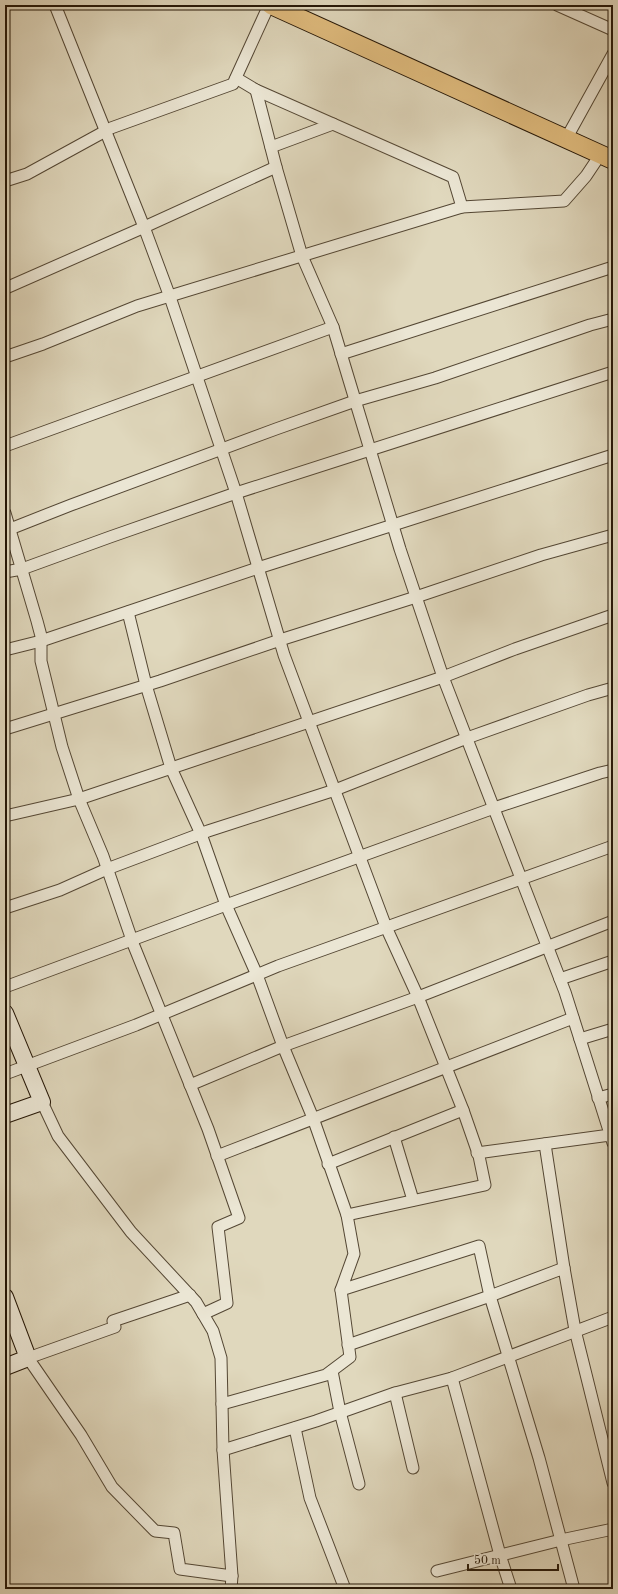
<svg xmlns="http://www.w3.org/2000/svg" width="618" height="1594" font-family="'Old Standard TT',serif">
	<style>
		.lines { fill: none; stroke-linecap: round; stroke-linejoin: round }
		.street-casing { stroke: #544734; stroke-width: 13 }
		.secondary-casing { stroke: #251707; stroke-width: 18 }
		.primary-casing { stroke: #251707; stroke-width: 20 }
		.street { stroke: #ebe6d4; stroke-width: 11 }
		.secondary { stroke: #ebe6d4; stroke-width: 16 }
		.primary { stroke: #e0bc7e; stroke-width: 18 }
	</style>
	<rect width="100%" height="100%" fill="#e0d8bd"/>
	<filter id="stains"><feTurbulence type="fractalNoise" baseFrequency=".005" numOctaves="4"/><feColorMatrix values="0 0 0 0 .2 0 0 0 0 .09 0 0 0 0 .02 0 0 0 .5 -.17"/></filter>
	<radialGradient id="worn" r=".72"><stop offset=".6" stop-color="#630" stop-opacity="0"/><stop offset="1" stop-color="#630" stop-opacity=".3"/></radialGradient>
	<g class="lines">
		<defs>
			<g id="street">
				<path d="M55 5 144 227 170 297 236 493 284 655 386 927 418 997 463 1110 479 1156 485 1185 347 1215"/>
				<path d="M557 5 613 30"/>
				<path d="M236 78 256 90 453 177 462 207"/>
				<path d="M256 90 276 167 302 256 333 327 400 549 443 677 565 992 613 1143"/>
				<path d="M566 139 613 54"/>
				<path d="M271 147 333 124"/>
				<path d="M5 181 27 174 111 128 233 84 269 5"/>
				<path d="M5 286 6 288 140 229 276 167"/>
				<path d="M341 354 613 267"/>
				<path d="M5 357 43 344 137 306 462 207 564 201 586 176 600 155"/>
				<path d="M5 446 333 327"/>
				<path d="M5 513 37 621 41 636V661L62 747 79 799 103 856 134 946 208 1129 239 1218 218 1227 227 1303 203 1314"/>
				<path d="M5 531 71 505 276 429 355 401 435 378 590 325 613 319"/>
				<path d="M5 572 22 569 110 537 236 493 613 372"/>
				<path d="M128 612 146 685 171 768 201 834 226 905 257 975 283 1046 313 1118 347 1215 354 1254 341 1290 479 1246 490 1296 539 1458 574 1589"/>
				<path d="M5 650 41 641 258 568 613 455"/>
				<path d="M5 729 160 681 280 640 416 597 541 555 613 535"/>
				<path d="M5 816 79 799 443 677 515 649 613 615"/>
				<path d="M5 908 60 890 107 869 208 831 335 790 467 738 588 695 613 688"/>
				<path d="M560 979 613 961"/>
				<path d="M5 987 226 905 494 808 600 773 613 770"/>
				<path d="M580 1039 613 1029"/>
				<path d="M5 1074 136 1025 278 966 613 846"/>
				<path d="M190 1085 283 1046 418 997 613 921"/>
				<path d="M598 1098 613 1094"/>
				<path d="M42 1102 58 1136 131 1232 196 1302 213 1331 221 1358 223 1450 232 1576 231 1589"/>
				<path d="M394 1137 413 1200"/>
				<path d="M545 1144 564 1268"/>
				<path d="M477 1153 610 1135"/>
				<path d="M217 1156 573 1018"/>
				<path d="M328 1164 463 1110"/>
				<path d="M190 1295 113 1321 115 1327 28 1358 81 1435 112 1487 155 1531 174 1533 180 1569 232 1576"/>
				<path d="M348 1345 490 1296 564 1268 575 1330 613 1483"/>
				<path d="M332 1371 340 1412 359 1484"/>
				<path d="M452 1378 500 1555 511 1589"/>
				<path d="M395 1393 413 1468"/>
				<path d="M222 1404 326 1375 350 1357 341 1290"/>
				<path d="M295 1428 310 1498 345 1589"/>
				<path d="M223 1450 316 1421 395 1393 452 1378 613 1317"/>
				<path d="M437 1571 561 1540 613 1529"/>
			</g>
			<g id="secondary">
				<path d="M5 1013 42 1102 5 1115"/>
				<path d="M5 1297 28 1358 5 1367"/>
			</g>
			<path id="primary" d="M271 5 613 160"/>
		</defs>
		<!-- street casing -->
		<use href="#street" class="street-casing"/>
		<!-- secondary casing -->
		<use href="#secondary" class="secondary-casing"/>
		<!-- primary casing -->
		<use href="#primary" class="primary-casing"/>
		<!-- street -->
		<use href="#street" class="street"/>
		<!-- secondary -->
		<use href="#secondary" class="secondary"/>
		<!-- primary -->
		<use href="#primary" class="primary"/>
	</g>
	<!-- margin -->
	<rect width="618" height="1594" fill="none" stroke="#e0d8bd" stroke-width="20"/>
	<rect x="6" y="6" width="606" height="1582" fill="none" stroke="#251707" stroke-width="2"/>
	<rect x="10" y="10" width="598" height="1574" fill="none" stroke="#251707"/>
	<!-- scale -->
	<path d="M468 1564v6h90v-6" fill="none" stroke="#251707" stroke-width="2"/>
	<text x="474" y="1564" font-size="12" fill="#251707" stroke="#ebe6d4" stroke-width="3" paint-order="stroke">50 m</text>
	<rect width="100%" height="100%" filter="url(#stains)"/>
	<rect width="100%" height="100%" fill="url(#worn)"/>
</svg>
